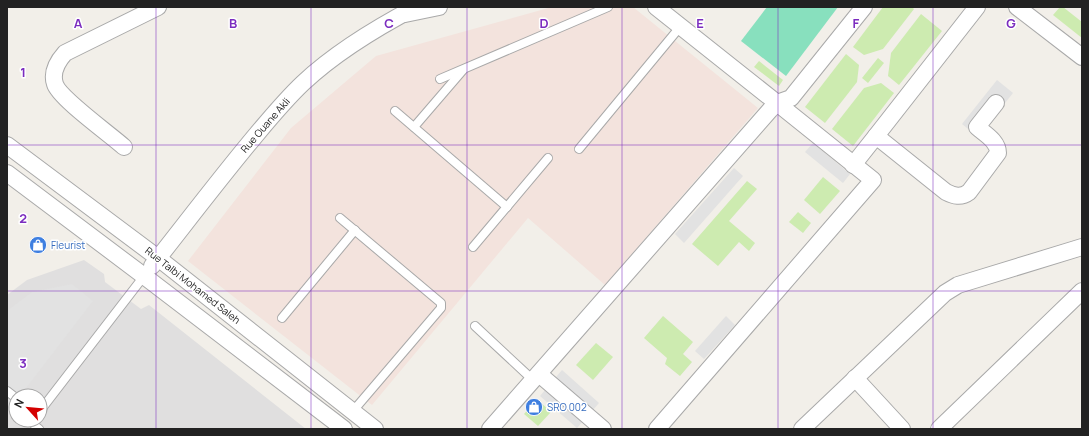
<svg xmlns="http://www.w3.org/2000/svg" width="1089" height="436" font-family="Manrope,sans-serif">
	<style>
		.residential { fill: #e0dfdf; fill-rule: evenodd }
		.military { fill: #f3e3dd }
		.grass { fill: #cdebb0 }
		.pitch { fill: #88e0be }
		.parking { fill: #e2e2e2 }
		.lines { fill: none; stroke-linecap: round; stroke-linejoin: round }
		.service-casing { stroke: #a9a9a9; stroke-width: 10 }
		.minor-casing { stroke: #a9a9a9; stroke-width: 18 }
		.service { stroke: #fff; stroke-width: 8 }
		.minor { stroke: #fff; stroke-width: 16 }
		.grid { fill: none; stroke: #7b2cbf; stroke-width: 1; stroke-opacity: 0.55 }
		.labels { text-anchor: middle; stroke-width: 3; stroke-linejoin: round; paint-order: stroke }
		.street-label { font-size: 10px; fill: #222; stroke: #fff }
		.shop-label { font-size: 10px; fill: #366cbe; stroke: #fff; text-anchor: start }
		.grid-label { font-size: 13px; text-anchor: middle; font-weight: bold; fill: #7b2cbf; stroke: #fff; stroke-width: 3; stroke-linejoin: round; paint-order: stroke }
	</style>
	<rect width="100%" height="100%" fill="#f2efe9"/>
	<!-- residential -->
	<path class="residential" d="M84 260 104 274 105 282 141 309 149 305 306 429H7V295L27 280ZM16 396H40V420H16Z"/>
	<!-- military -->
	<path class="military" d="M552 7H633L758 108 605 285 528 218 372 405 188 261 291 128 376 56Z"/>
	<!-- grass -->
	<g class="grass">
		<path d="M883 7H912L914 9 883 49 864 55 853 47Z"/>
		<path d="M1060 7H1063L1082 22V38L1053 15Z"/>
		<path d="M921 14 942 31 899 85 888 76 891 53Z"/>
		<path d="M846 54 859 65 857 82 825 123 805 107Z"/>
		<path d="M878 58 884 63 868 83 862 78Z"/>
		<path d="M759 61 783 80 779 86 754 67Z"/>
		<path d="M881 83 894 93 853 146 832 129 864 88Z"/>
		<path d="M823 177 840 191 820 214 804 200Z"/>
		<path d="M747 181 757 189 729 221 755 243 749 251 739 242 718 266 692 244Z"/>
		<path d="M798 212 811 223 803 233 789 222Z"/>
		<path d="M663 316 693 342 683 354 692 362 680 376 665 364 667 358 644 338Z"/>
		<path d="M596 343 613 357 593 380 576 365Z"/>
		<path d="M537 399 551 412 538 426 524 414Z"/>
	</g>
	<!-- pitch -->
	<path class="pitch" d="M767 7H838L786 76 741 41Z"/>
	<!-- parking -->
	<g class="parking">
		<path d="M997 80 1013 93 978 137 962 124Z"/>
		<path d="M813 143 850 174 843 183 805 152Z"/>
		<path d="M734 168 743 176 684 243 675 234Z"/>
		<path d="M72 284 93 301 20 396H16V401L9 411 7 409V311L32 292Z"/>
		<path d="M726 316 735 325 704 359 695 351Z"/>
		<path d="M562 370 599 403 577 428 540 396Z"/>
	</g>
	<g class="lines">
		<defs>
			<g id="service">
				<path d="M440 79 608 7"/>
				<path d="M395 111 507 207"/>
				<path d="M414 127 463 70"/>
				<path d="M579 149 680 27"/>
				<path d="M340 218 441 303V308L353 411"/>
				<path d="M473 247 548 158"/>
				<path d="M282 318 355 230"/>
				<path d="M475 326 533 380"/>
				<path d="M7 391 16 398"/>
				<path d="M40 411 144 276"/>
				<path d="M34 420 35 426 39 429"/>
			</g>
			<g id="minor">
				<path d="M656 7 777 103 873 180 657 429"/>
				<path d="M1017 7 1082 57"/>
				<path d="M405 14 439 7"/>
				<path d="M876 136 977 7"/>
				<path d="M7 145 158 258 375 429"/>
				<path d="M124 147C111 135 59 98 55 84 51 72 57 62 65 53L158 7"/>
				<path d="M853 165 876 136 946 192C954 196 961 198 969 192L998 153C998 141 985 134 977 127L996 103"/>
				<path d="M7 173 144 276 344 429"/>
				<path d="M152 266C186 223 220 178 256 135 271 117 286 99 303 83 336 52 376 28 416 7"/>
				<path d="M539 374 603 429"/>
				<path d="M855 378 902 429"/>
				<path d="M490 429 770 110 777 103 791 98 864 7"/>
				<path d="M802 429 945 293 958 285 1082 247"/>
				<path d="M939 429 1082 291"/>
			</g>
		</defs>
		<!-- service casing -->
		<use href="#service" class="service-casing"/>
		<!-- minor casing -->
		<use href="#minor" class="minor-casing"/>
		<!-- service -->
		<use href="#service" class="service"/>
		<!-- minor -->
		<use href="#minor" class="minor"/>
	</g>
	<!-- grid -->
	<path class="grid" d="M156 7V429M311 7V429M467 7V429M622 7V429M778 7V429M933 7V429M7 145H1082M7 291H1082"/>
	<!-- icons -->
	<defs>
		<symbol id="shop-disc" viewBox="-11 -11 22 22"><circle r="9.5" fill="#3f7fe0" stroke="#fff"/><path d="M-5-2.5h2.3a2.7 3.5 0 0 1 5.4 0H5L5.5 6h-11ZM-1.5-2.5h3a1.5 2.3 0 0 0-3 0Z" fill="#fff"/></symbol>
	</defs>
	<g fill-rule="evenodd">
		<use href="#shop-disc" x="28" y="235" width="20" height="20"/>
		<use href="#shop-disc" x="524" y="397" width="20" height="20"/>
	</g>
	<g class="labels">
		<!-- street labels -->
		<g class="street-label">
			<text transform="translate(265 125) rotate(-49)" y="4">Rue Ouane Akli</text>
			<text transform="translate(193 285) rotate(38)" y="4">Rue Talbi Mohamed Saleh</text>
		</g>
		<!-- shop labels -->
		<g class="shop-label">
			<text x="51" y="249">Fleurist</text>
			<text x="547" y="411">SRO 002</text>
		</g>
	</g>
	<g class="grid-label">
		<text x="78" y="28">A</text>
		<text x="233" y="28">B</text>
		<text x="389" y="28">C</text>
		<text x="544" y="28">D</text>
		<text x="700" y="28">E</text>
		<text x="856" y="28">F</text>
		<text x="1011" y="28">G</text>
		<text x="23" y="77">1</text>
		<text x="23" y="223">2</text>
		<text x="23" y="368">3</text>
	</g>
	<!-- border -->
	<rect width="1089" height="436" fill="none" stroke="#222222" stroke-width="16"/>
	<!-- north arrow -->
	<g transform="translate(28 408) rotate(297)"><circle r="19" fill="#ffffff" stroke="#a7a7a7"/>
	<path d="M0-3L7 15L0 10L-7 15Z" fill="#d40000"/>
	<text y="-6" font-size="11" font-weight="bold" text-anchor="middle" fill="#222222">N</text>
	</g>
</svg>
